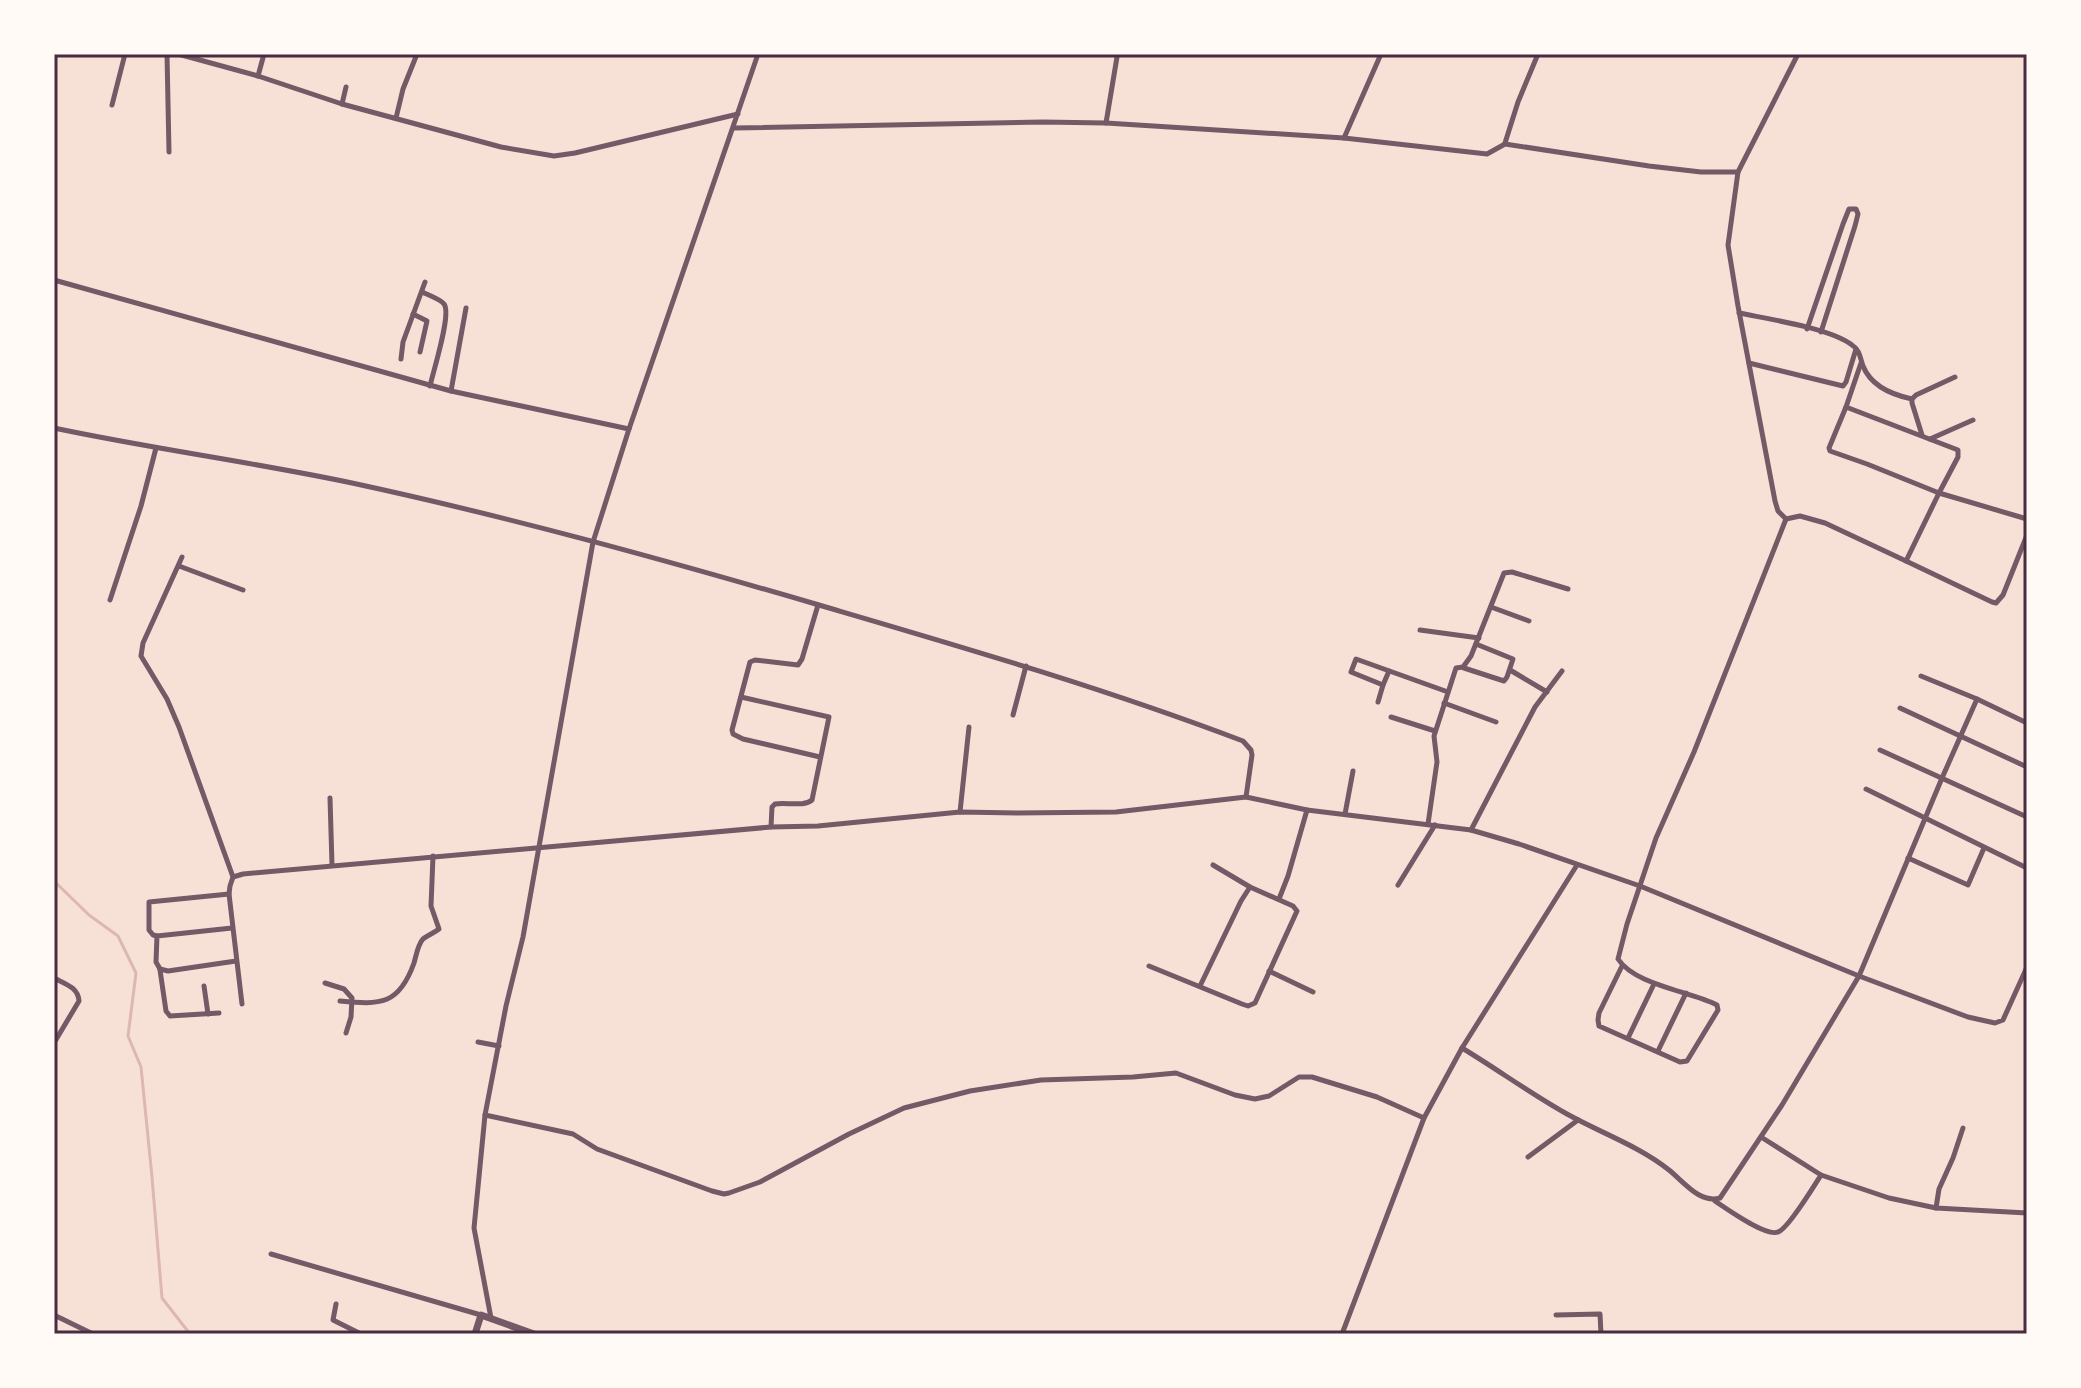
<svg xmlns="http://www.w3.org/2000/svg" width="2081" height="1388" font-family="Helvetica,sans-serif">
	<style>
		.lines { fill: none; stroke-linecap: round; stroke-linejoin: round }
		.stream { stroke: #dcb8b0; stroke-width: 3 }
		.minor { stroke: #755966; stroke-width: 5 }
		.tertiary { stroke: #755966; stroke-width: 7 }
		.neatline { fill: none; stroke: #4a2c40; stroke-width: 3 }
	</style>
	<rect width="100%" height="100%" fill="#f7e1d7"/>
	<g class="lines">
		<!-- stream -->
		<path class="stream" d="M54 881 89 915 118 936 136 973 128 1036 141 1067 152 1177 162 1298 190 1334"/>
		<!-- minor -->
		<g class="minor">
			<path d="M167 54 169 152"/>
			<path d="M178 54 258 76 342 104 501 147 554 156 575 153 738 114"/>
			<path d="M258 76 264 54"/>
			<path d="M342 104 346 87"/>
			<path d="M112 105 125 54"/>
			<path d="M396 118 403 89 417 54"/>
			<path d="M1106 123 1117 57"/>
			<path d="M734 128 1043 122 1106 123 1344 138 1487 154 1505 144 1649 166 1701 172H1738L1728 245 1738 306 1775 501 1778 511 1786 519 1694 752 1656 838 1627 924 1618 959C1635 985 1689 991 1717 1005L1718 1010 1687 1061 1680 1062 1599 1026 1598 1020 1599 1013 1622 966"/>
			<path d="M1344 138 1381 54"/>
			<path d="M1505 143 1518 102 1538 54"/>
			<path d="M1738 172 1798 54"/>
			<path d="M54 280 451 391 629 429"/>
			<path d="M422 292C428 295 440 299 444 304 452 313 433 372 430 386"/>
			<path d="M1739 313C1768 319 1830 328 1852 345 1860 350 1860 358 1863 366 1871 386 1893 395 1912 399"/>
			<path d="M413 314 427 321 420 352"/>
			<path d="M1807 329 1843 224 1849 209H1856L1858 214 1855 226 1821 332"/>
			<path d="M401 359 403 342 425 282"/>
			<path d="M1749 363 1843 386 1846 382 1856 349"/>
			<path d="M451 391 466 308"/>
			<path d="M1846 407 1958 450V457L1939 493 1867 464 1830 451 1829 448Z"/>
			<path d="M1846 407 1861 363"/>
			<path d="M54 428C153 449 253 462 352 483 510 517 665 560 819 605 962 647 1104 688 1243 741L1251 750 1252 755 1246 797 1307 810 1471 830 1519 844 1640 886 1859 976 1968 1017 1995 1023 2003 1020 2027 967"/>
			<path d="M1922 435 1912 403V399L1916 395 1955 377"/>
			<path d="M1930 439 1973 420"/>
			<path d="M1786 519 1800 516 1825 523 1906 561 1939 493 2027 519"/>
			<path d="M182 557 143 643 141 656 167 699 179 727 233 877 230 886 229 894 242 1004"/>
			<path d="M1906 561 1992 602 1996 603 2003 595 2027 535"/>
			<path d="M179 566 243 590"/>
			<path d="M110 600 141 506 156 448"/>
			<path d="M818 605 802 659 798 665 755 660 750 662 732 730 733 734 743 739 820 757"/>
			<path d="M1491 607 1529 621"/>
			<path d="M1420 630 1479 638"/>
			<path d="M1464 668 1504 681 1507 677 1513 659 1476 644"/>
			<path d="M1510 670 1547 692"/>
			<path d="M1921 676 1977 699 2027 723"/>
			<path d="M1383 685 1389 671"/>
			<path d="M741 697 829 717 812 800C804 807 786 802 775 804L772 807 771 827"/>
			<path d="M1378 702 1383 685 1351 672 1356 659 1448 692"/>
			<path d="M1444 703 1496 722"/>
			<path d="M1900 708 2027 767"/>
			<path d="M1013 715 1026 666"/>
			<path d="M1391 717 1435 731"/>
			<path d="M1880 750 2027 817"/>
			<path d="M1866 789 2027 868"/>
			<path d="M330 798 332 865"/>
			<path d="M960 812 969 727"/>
			<path d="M1345 814 1353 771"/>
			<path d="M1428 824 1437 762 1434 736 1456 668 1463 667 1471 656 1504 573 1512 572 1568 589"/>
			<path d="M1471 830 1535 707 1562 671"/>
			<path d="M1908 858 1968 885 1984 848"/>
			<path d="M233 877 243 874 771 827 818 826 960 812 1017 813 1116 812 1246 797"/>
			<path d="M1398 885 1435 825"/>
			<path d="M1279 899 1288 876 1307 810"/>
			<path d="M232 928 157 936 156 962 160 969 168 971 236 961"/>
			<path d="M157 936 153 935 149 930V902L229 894"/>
			<path d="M1149 966 1242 1004 1248 1006 1255 1003 1297 911 1293 906 1250 887 1213 865"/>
			<path d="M160 970 166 1011 170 1016 219 1013"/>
			<path d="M1269 971 1313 992"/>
			<path d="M54 978C65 984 78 987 79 1001L54 1043"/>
			<path d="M325 983 344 989 352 998 351 1017 346 1033"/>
			<path d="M204 986 208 1014"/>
			<path d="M1200 986 1241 901 1250 887"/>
			<path d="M340 1001C381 1005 399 1005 414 963 416 956 418 944 423 939 428 935 434 933 439 929L431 906 433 856"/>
			<path d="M1628 1038 1654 984"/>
			<path d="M478 1042 499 1046"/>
			<path d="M1462 1048C1497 1069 1531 1094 1567 1114 1601 1133 1639 1146 1669 1170 1684 1182 1700 1204 1720 1198L1782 1105 1859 976 1942 778 1977 699"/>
			<path d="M1658 1051 1686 993"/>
			<path d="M485 1115 573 1134 597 1149 712 1191 724 1194 729 1193 760 1182 849 1134 904 1108 970 1091 1041 1080 1133 1077 1176 1073 1235 1095 1255 1099 1269 1096 1299 1077H1312L1377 1097 1424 1118"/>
			<path d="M1761 1137 1821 1175 1889 1198 1936 1208 2027 1213"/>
			<path d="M1528 1157 1578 1120"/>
			<path d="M1715 1201C1727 1209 1766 1237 1778 1232 1788 1229 1814 1186 1821 1175"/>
			<path d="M1936 1208 1939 1189 1953 1158 1963 1128"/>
			<path d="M271 1254 481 1315"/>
			<path d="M336 1304 333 1320 361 1334"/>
			<path d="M54 1315 93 1334"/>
			<path d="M1556 1315 1600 1314 1601 1334"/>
			<path d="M491 1318 474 1228 485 1115 506 1006 523 937 593 542 629 429 758 54"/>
			<path d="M1342 1334 1424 1118 1462 1048 1577 865"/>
		</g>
		<!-- tertiary -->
		<path class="tertiary" d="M475 1334 481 1315 534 1334"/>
	</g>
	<!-- border -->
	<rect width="2081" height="1388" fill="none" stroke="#fffaf5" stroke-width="112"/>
	<rect x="56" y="56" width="1969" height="1276" class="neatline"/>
</svg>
